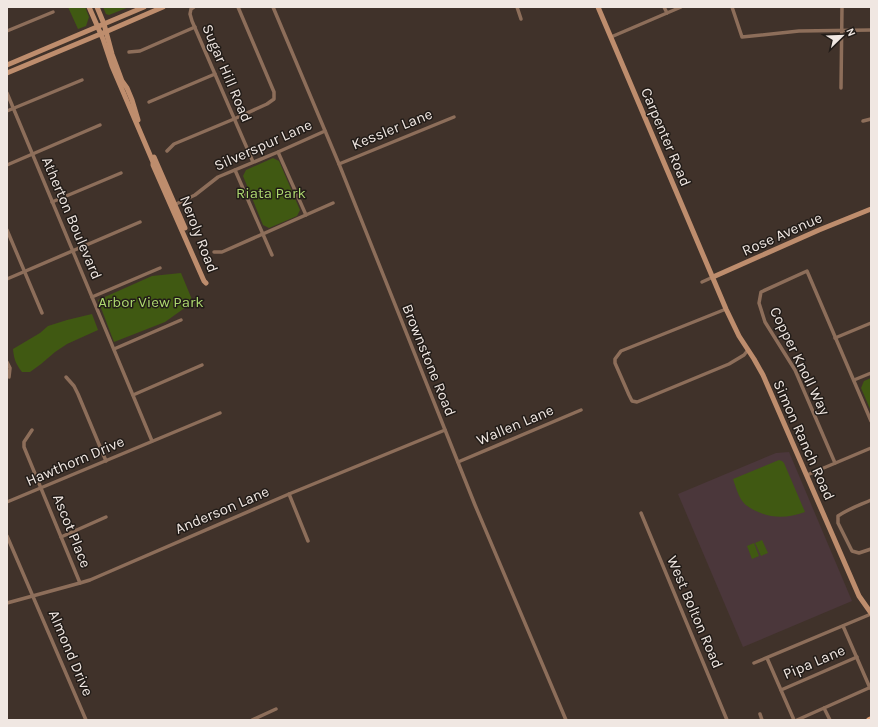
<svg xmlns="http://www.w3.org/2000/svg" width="878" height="727" font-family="Karla,sans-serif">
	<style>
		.education { fill: #4b373b }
		.green { fill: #405912 }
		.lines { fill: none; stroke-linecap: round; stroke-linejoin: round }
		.street { stroke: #8d6e5a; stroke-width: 3.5 }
		.secondary { stroke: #be8d6d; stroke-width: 5 }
		.primary { stroke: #e4a57a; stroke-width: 5.5 }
		.labels { text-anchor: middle; stroke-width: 3; stroke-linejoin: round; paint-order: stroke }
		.street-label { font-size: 15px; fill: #f0e7e2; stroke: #221c18 }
		.park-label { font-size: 15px; fill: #add86f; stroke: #221c18 }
	</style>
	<rect width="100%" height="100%" fill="#40322a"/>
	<!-- education -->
	<path class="education" d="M789 452 852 601 743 647 678 494 776 453Z"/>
	<!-- green -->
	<g class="green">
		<path d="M68 7H85L89 17 86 26 78 29Z"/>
		<path d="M103 7H129L109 15 106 14Z"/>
		<path d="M273 158 279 161 300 210 297 216 269 228 263 225 243 176 246 170Z"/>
		<path d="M181 273 193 302 165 322 114 342 98 300 152 276Z"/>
		<path d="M92 314 98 330 67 344 55 352 41 364 30 372H22C16 364 14 360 13 349L40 333 48 326 67 320Z"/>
		<path d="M871 378V411L861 388 864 381Z"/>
		<path d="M779 460 782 461 784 463 805 512C788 518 773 519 756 511 752 509 746 506 743 502 739 498 735 485 733 479Z"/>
		<path d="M762 540 768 553 761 556 755 543Z"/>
		<path d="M754 543 759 556 752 559 747 546Z"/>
	</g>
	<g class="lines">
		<!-- street -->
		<g class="street">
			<path d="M194 7 191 9 190 14 192 21 253 162"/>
			<path d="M273 7 339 164 475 505 566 720"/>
			<path d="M517 7 521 19"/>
			<path d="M664 7 667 13"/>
			<path d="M732 7 742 37 799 31 871 30"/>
			<path d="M7 31 53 12"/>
			<path d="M611 37 681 7"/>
			<path d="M129 52 140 51 195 27"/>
			<path d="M841 88 842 7"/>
			<path d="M7 93 152 441"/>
			<path d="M149 102 215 74"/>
			<path d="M7 111 82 80"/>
			<path d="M863 121 871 119"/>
			<path d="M167 151 174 144 234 119 267 104 274 99V92L238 7"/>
			<path d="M278 152 306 215"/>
			<path d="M339 164 454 117"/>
			<path d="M7 165 100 125"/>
			<path d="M235 170 272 255"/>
			<path d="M52 202 121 173"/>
			<path d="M174 205 195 195 218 177 278 152 325 131"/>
			<path d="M7 230 42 313"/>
			<path d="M214 252H222L333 203"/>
			<path d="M7 279 140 222"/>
			<path d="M702 282 713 277"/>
			<path d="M92 297 160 268"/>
			<path d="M726 309 621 351 615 359V363L629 395 632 401 637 402 642 400 729 364 744 355 748 350"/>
			<path d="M835 338 871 323"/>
			<path d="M114 349 181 320"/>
			<path d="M7 362 10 368 9 377"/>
			<path d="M66 377 74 386 78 394 106 461"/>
			<path d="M854 380 871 373"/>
			<path d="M133 395 202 365"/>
			<path d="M32 430 24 442V447L80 583"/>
			<path d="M458 462 581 410"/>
			<path d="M835 463 795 370 765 322 759 303 761 292 807 271 871 421"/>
			<path d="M807 475 871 448"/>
			<path d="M289 494 308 541"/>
			<path d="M871 500C860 505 848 509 838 516V523L852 551 859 553 871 549"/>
			<path d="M7 502 220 413"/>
			<path d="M641 513 727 720"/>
			<path d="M7 536 86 720"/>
			<path d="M61 537 106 517"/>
			<path d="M7 603 80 583 90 580 289 494 445 430"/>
			<path d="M843 626 870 688"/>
			<path d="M767 658 794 720"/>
			<path d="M754 663 871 614"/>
			<path d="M781 690 857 657"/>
			<path d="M824 708 871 687"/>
			<path d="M760 714 762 720"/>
			<path d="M252 720 276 709"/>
			<path d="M797 720 824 708 830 720"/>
		</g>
		<!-- secondary -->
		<g class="secondary">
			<path d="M89 7 103 39 112 66 153 162V165L204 281 206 283"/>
			<path d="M97 7 104 24 112 54 122 81 127 88 132 100 138 120"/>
			<path d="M598 7 726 309 739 336 754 359 763 375 859 596 871 613"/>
			<path d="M7 65 144 7"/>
			<path d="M7 73 110 30 163 7"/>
			<path d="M154 157 185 228"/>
			<path d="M713 277 819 230 871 209"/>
		</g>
		<!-- primary -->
		<path class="primary" d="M869 720 871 719"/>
	</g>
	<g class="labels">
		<!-- street labels -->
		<g class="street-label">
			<text transform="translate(227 73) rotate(67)" y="5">Sugar Hill Road</text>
			<text transform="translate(392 129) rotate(-22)" y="5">Kessler Lane</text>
			<text transform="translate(666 137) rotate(67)" y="5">Carpenter Road</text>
			<text transform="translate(263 145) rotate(-24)" y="5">Silverspur Lane</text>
			<text transform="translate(72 218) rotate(67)" y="5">Atherton Boulevard</text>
			<text transform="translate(199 234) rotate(69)" y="5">Neroly Road</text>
			<text transform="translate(782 234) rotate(-24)" y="5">Rose Avenue</text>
			<text transform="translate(429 360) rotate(68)" y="5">Brownstone Road</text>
			<text transform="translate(800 361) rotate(64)" y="5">Copper Knoll Way</text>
			<text transform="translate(515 425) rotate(-23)" y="5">Wallen Lane</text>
			<text transform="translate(804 440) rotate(66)" y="5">Simon Ranch Road</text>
			<text transform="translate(75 461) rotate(-23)" y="5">Hawthorn Drive</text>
			<text transform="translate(222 510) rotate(-23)" y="5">Anderson Lane</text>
			<text transform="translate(72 531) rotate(68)" y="5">Ascot Place</text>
			<text transform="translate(695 612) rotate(67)" y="5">West Bolton Road</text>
			<text transform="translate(71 653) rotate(67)" y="5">Almond Drive</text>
			<text transform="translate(814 662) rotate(-23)" y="5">Pipa Lane</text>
		</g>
		<!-- park labels -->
		<g class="park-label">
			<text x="271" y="198">Riata Park</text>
			<text x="151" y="307">Arbor View Park</text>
		</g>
	</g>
	<!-- border -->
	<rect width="878" height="727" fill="none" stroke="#f0e7e2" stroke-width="16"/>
	<!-- north arrow -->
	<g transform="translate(842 36) rotate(67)" stroke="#221c18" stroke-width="3" paint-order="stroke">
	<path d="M0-3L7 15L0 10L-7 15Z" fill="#f0e7e2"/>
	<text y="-6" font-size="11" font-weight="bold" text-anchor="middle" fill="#f0e7e2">N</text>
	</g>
</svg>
